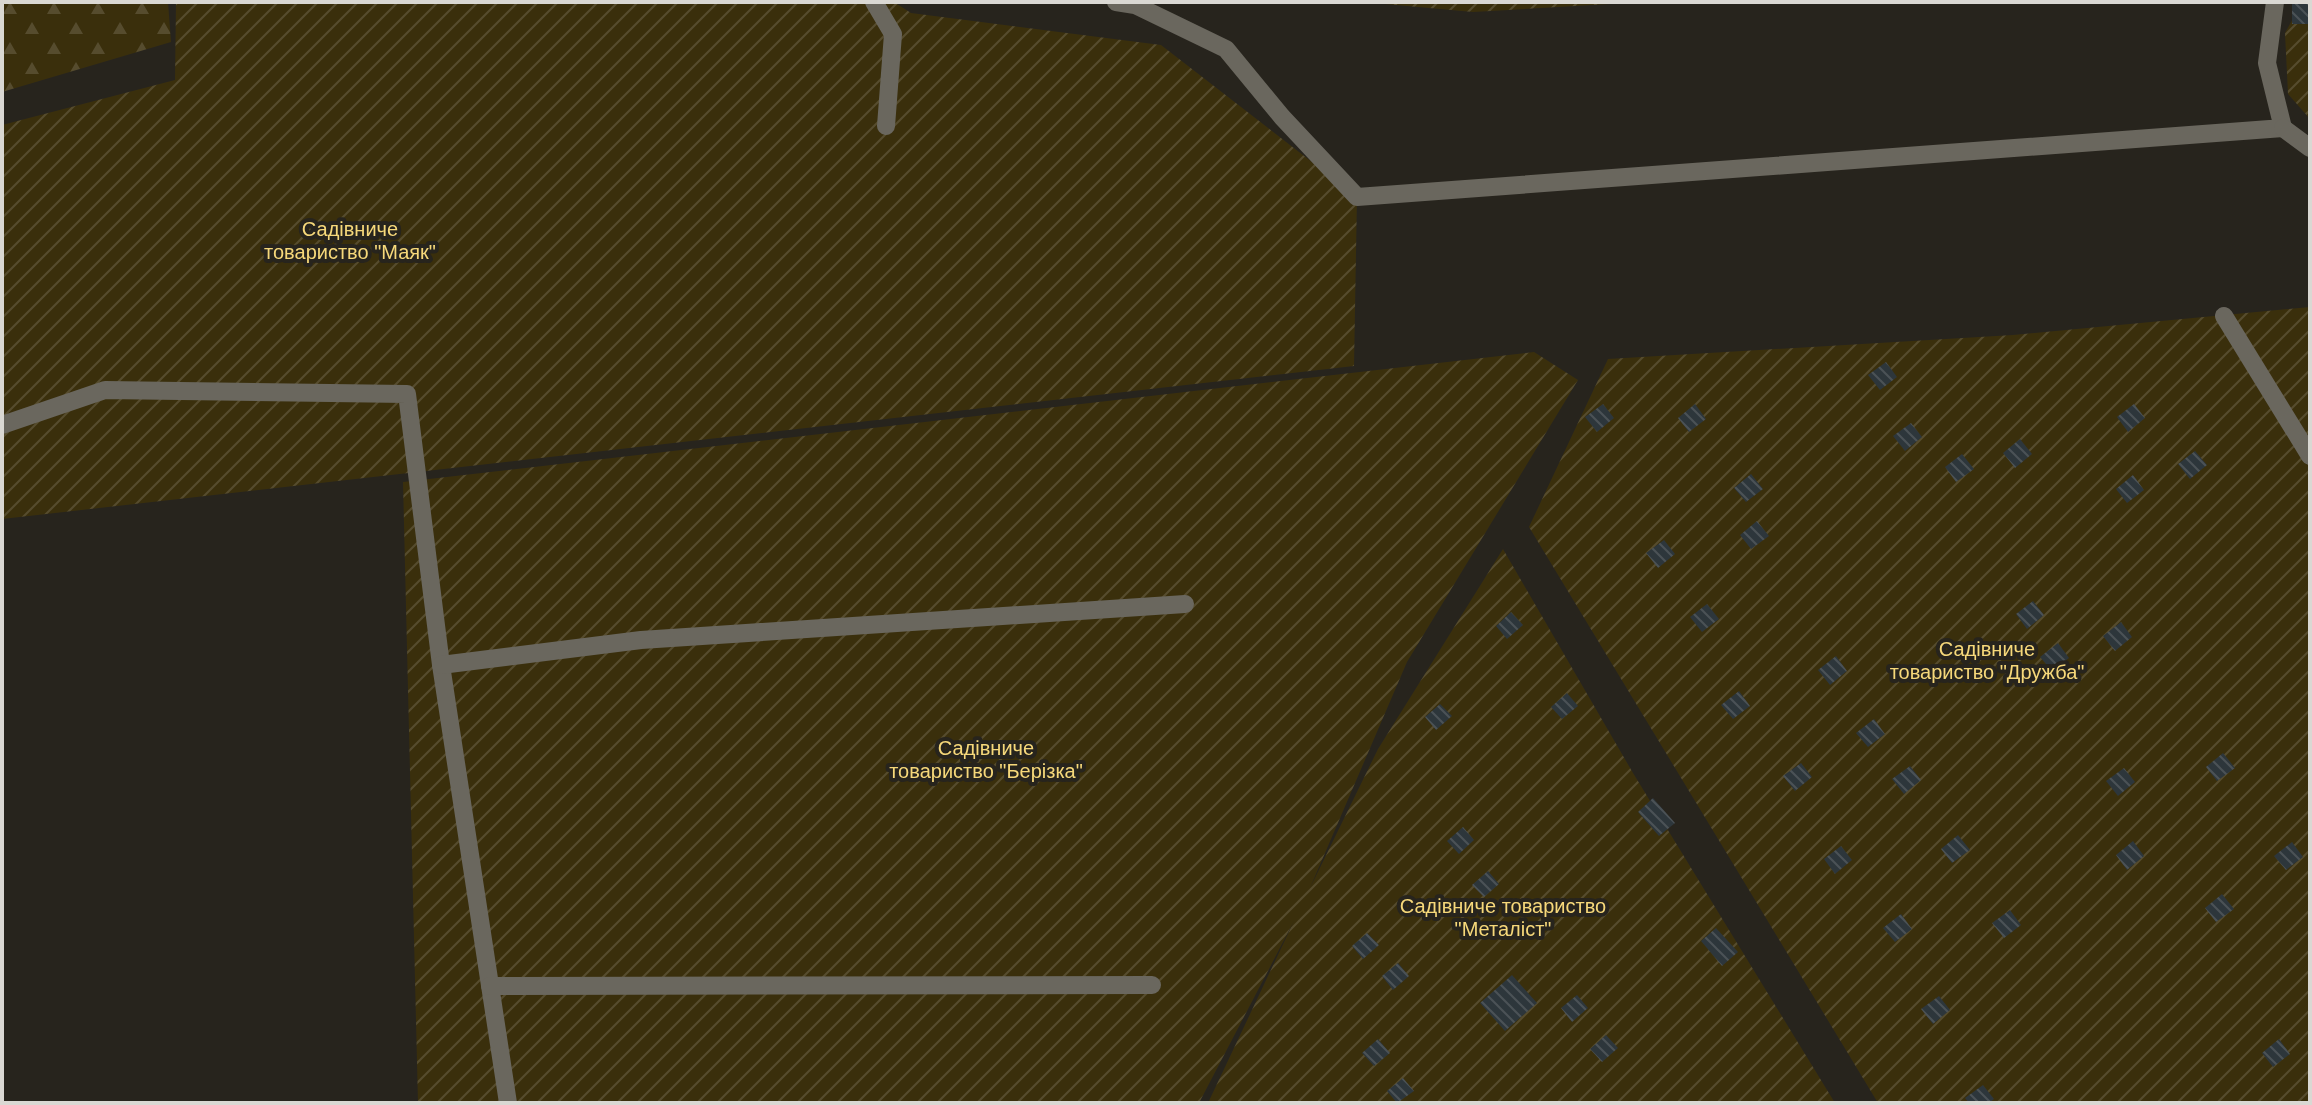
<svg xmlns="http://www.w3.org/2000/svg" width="2312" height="1105" font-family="Helvetica,sans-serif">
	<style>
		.forest { fill: url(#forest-firs) }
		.garden { fill: url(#garden-furrows) }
		.building { fill: url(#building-back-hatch) }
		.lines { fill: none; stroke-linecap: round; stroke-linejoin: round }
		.service { stroke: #6a675e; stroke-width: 18 }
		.labels { text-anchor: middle; stroke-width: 8; stroke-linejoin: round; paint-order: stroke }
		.park-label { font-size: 20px; fill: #f6d87a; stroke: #27241d }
	</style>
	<defs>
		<pattern id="forest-firs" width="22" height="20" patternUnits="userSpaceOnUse" patternTransform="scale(2)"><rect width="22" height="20" fill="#3a2f0c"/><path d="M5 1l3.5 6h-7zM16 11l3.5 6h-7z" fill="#564c2e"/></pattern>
		<pattern id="garden-furrows" width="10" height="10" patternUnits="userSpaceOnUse" patternTransform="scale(2)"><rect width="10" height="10" fill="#3a2f0c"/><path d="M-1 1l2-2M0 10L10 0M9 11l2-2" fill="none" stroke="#564c2e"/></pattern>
		<pattern id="building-back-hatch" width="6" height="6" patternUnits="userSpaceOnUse" patternTransform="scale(2)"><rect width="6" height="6" fill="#2d363b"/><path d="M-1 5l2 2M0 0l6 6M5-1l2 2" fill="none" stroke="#4b5256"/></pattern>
	</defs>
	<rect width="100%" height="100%" fill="#27241d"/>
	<!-- forest -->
	<path class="forest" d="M2 2H168L171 42 2 92Z"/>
	<!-- garden -->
	<g class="garden">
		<path d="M176 2H894L911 13 1161 45 1357 197 1354 366 2 519V125L175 80Z"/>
		<path d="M1363 2H1644L1473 12Z"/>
		<path d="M2302 2H2310V119L2288 94 2285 33Z"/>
		<path d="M2310 307V1103H1878L1529 527 1608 359 2013 335Z"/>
		<path d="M1534 352 1578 380 1407 662 1310 888 1378 749 1503 549 1633 773 1835 1103H1208L1294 921 1199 1103H418L403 482Z"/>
	</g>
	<!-- building -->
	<g class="building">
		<rect x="2292" y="2" width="18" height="22"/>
		<path d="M1886 362 1897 377 1880 390 1868 375Z"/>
		<path d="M1603 404 1614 418 1597 432 1585 417Z"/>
		<path d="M1695 404 1706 419 1689 432 1678 418Z"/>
		<path d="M2134 404 2145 418 2128 432 2117 417Z"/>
		<path d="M1911 423 1922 437 1905 451 1893 436Z"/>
		<path d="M2020 439 2032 454 2015 468 2003 453Z"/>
		<path d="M2195 451 2207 465 2190 479 2178 464Z"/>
		<path d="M1962 454 1974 469 1956 482 1945 467Z"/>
		<path d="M1751 474 1763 489 1746 502 1734 488Z"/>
		<path d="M2133 475 2144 490 2127 503 2116 489Z"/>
		<path d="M1757 521 1769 536 1751 549 1740 535Z"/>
		<path d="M1664 540 1675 554 1658 568 1646 553Z"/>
		<path d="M2033 601 2044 615 2027 629 2016 614Z"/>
		<path d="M1707 604 1719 619 1702 632 1690 617Z"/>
		<path d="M1511 612 1523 625 1507 639 1496 626Z"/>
		<path d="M2121 622 2132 637 2115 651 2103 636Z"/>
		<path d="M2058 643 2069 658 2052 671 2040 657Z"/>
		<path d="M1836 656 1847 671 1830 685 1818 670Z"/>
		<path d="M1739 691 1750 706 1733 719 1721 705Z"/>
		<path d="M1567 693 1578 706 1562 719 1551 707Z"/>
		<path d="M1440 704 1452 716 1436 730 1425 717Z"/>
		<path d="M1874 719 1885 734 1868 747 1856 733Z"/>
		<path d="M2223 753 2235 768 2217 781 2206 767Z"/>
		<path d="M1801 763 1812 777 1795 791 1783 776Z"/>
		<path d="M1910 766 1921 780 1904 794 1892 779Z"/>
		<path d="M2124 768 2135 782 2118 796 2106 781Z"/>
		<path d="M1653 798 1675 823 1659 836 1638 812Z"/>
		<path d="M1463 827 1474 840 1459 854 1447 841Z"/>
		<path d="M1958 835 1970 850 1952 863 1941 849Z"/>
		<path d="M2133 841 2144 856 2127 870 2116 855Z"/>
		<path d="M2292 842 2303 857 2286 870 2274 856Z"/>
		<path d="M1841 846 1852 860 1835 874 1824 859Z"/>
		<path d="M1488 871 1499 884 1484 897 1472 885Z"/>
		<path d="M2222 894 2234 909 2216 922 2205 908Z"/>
		<path d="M2010 910 2021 925 2004 938 1992 923Z"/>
		<path d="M1901 914 1912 929 1895 942 1883 928Z"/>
		<path d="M1716 928 1738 952 1722 966 1701 941Z"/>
		<path d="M1367 933 1379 945 1363 959 1352 946Z"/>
		<path d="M1398 963 1409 976 1393 990 1382 976Z"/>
		<path d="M1512 975 1537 1003 1505 1031 1480 1003Z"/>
		<path d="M1577 995 1588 1008 1572 1022 1561 1008Z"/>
		<path d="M1939 996 1950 1010 1933 1024 1921 1009Z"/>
		<path d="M1606 1035 1618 1048 1602 1062 1590 1049Z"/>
		<path d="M1378 1039 1390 1053 1374 1066 1362 1053Z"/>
		<path d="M2279 1039 2290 1054 2273 1067 2262 1053Z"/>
		<path d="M1403 1078 1414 1091 1397 1103 1387 1091Z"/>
		<path d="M1983 1085 1994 1099 1989 1103H1969L1965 1098Z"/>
	</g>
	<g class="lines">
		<!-- service -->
		<g class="service">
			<path d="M874 2 893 34 886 126"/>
			<path d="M1116 2 1135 5 1226 49 1282 117 1357 197 2283 128 2267 63 2275 2"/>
			<path d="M2283 128 2310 148"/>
			<path d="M2224 316 2310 456"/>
			<path d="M2 425 105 390 407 394 441 665 508 1103"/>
			<path d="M441 665 641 640 1185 604"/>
			<path d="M490 986 1152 985"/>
		</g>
	</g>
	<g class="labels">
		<!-- park labels -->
		<g class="park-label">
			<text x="350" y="236">Садівниче<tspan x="350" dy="23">товариство "Маяк"</tspan></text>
			<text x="1987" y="656">Садівниче<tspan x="1987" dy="23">товариство "Дружба"</tspan></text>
			<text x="986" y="755">Садівниче<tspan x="986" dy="23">товариство "Берізка"</tspan></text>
			<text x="1503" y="913">Садівниче товариство<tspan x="1503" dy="23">"Металіст"</tspan></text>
		</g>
	</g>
	<!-- border -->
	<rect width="2312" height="1105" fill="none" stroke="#dad8d3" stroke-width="8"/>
</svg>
